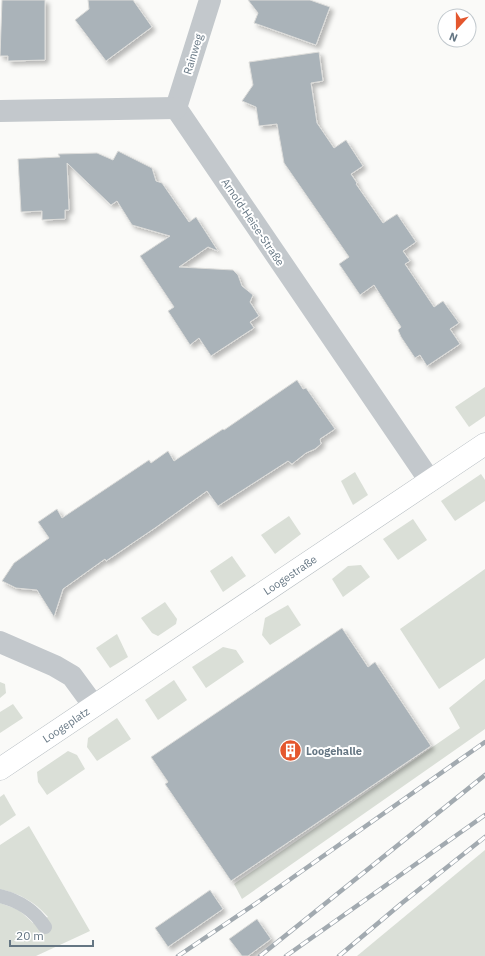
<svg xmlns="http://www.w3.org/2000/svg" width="485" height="956" font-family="'IBM Plex Sans',sans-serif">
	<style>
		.green { fill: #dadfd7 }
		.building { fill: #aab3b9; stroke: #dcdcda; filter: url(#shadow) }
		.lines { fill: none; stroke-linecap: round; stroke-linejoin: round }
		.secondary-casing { stroke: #b3babf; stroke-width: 23 }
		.lane { stroke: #c3c8cc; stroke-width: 14 }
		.street { stroke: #c3c8cc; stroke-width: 22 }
		.secondary { stroke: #fff; stroke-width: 22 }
		.rail-casing { stroke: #a2aab0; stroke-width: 4.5 }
		.rail { stroke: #fff; stroke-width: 3; stroke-dasharray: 9; stroke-linecap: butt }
		.labels { text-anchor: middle; stroke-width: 4; stroke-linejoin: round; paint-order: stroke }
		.street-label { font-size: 11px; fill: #657683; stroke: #fff }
		.poi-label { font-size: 11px; font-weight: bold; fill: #657683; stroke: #fff; text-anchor: start }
	</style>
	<defs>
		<filter id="shadow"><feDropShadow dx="3.5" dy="3.5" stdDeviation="2" flood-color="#0004"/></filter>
	</defs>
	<rect width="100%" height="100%" fill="#fafaf8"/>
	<!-- green -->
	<g class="green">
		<path d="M485 387V416L469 427 455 407Z"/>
		<path d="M355 472 368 495 353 505 341 481Z"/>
		<path d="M481 474 485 480V501L455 521 441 501Z"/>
		<path d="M289 516 301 534 275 554 261 535Z"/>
		<path d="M413 519 427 540 398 560 383 539Z"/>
		<path d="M232 556 246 576 223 592 210 571Z"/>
		<path d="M361 565 370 577 343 597 332 579 348 566Z"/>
		<path d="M485 569V658L439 689 400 629Z"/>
		<path d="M165 602 177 619 176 624 158 636 152 633 141 618Z"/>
		<path d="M288 605 301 625 270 645 262 635 265 618Z"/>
		<path d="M117 634 128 657 110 668 96 648Z"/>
		<path d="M223 647 236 650 244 662 206 688 192 667Z"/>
		<path d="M485 679V729L242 899 234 884 460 728 449 708Z"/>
		<path d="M174 680 187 700 158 720 145 700Z"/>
		<path d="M0 682 5 684 6 693 0 698Z"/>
		<path d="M13 704 23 718 0 733V712Z"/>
		<path d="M117 718 131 739 97 761 87 747 88 738Z"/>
		<path d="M68 751 77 755 85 769 47 795 38 782 37 772Z"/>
		<path d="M4 794 16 815 0 826V797Z"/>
		<path d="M29 826 90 931 36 956H0V903L19 910 33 923 48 917C34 901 20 894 0 889V845Z"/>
		<path d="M485 850V956H357Z"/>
	</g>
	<!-- building -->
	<g class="building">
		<path d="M2 0H45V60L8 61V56H0Z"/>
		<path d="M88 0H133L152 27 106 61 75 20 89 9Z"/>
		<path d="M248 0H310L330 7 316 45 254 23 258 13Z"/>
		<path d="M319 52 323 81 311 83 317 123 334 148 346 140 363 166 351 174 357 183 356 184 383 223 397 214 416 242 403 251 410 261 405 264 434 307 443 301 459 323 450 329 460 344 427 366 420 355 415 358 401 337 398 330 401 327 374 285 360 295 339 264 349 257 284 163 277 124 259 126 256 107 242 101 253 85 249 62Z"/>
		<path d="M118 151 152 168 156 181 162 183 189 222 196 217 218 251 208 247 179 267 233 270 238 275 242 286 253 295 250 302 259 316 250 322 254 328 211 356 199 338 190 345 168 311 174 307 140 256 170 236 132 225 117 201 111 205 67 163 69 210H65V219L42 220V211L21 212 18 159 60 157 58 154 97 153 113 160Z"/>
		<path d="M297 380 303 389 306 388 335 429 320 439 321 444 315 449 306 453 292 464 288 461 218 506 207 491 155 528 106 561 105 559 63 589 54 617 37 590 16 588 2 581 14 563 49 538 38 522 57 509 62 518 149 460 151 463 168 451 174 461 223 429 224 430Z"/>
		<path d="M342 628 368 667 375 662 431 746 231 881 165 784 168 782 151 757Z"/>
		<path d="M210 890 223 909 168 947 155 928Z"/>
		<path d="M257 919 271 939 248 956H242L229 939Z"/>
	</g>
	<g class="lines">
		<defs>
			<path id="secondary" d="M0 769 485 444"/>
		</defs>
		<!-- secondary casing -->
		<use href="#secondary" class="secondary-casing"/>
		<!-- lane -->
		<path class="lane" d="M0 896C20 901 34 910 45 927"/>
		<!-- street -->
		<g class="street">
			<path d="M176 108 430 481"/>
			<path d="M176 108 210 0"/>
			<path d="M0 111 176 108"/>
			<path d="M0 642 55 666 72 676 94 706"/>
		</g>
		<!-- secondary -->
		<use href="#secondary" class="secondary"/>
		<defs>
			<g id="rail">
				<path d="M178 956 258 902 485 742"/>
				<path d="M260 956 485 775"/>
				<path d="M286 956 485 815"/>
				<path d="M339 956 402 903 485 837"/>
			</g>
		</defs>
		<!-- rail casing -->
		<use href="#rail" class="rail-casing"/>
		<!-- rail -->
		<use href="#rail" class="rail"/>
	</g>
	<!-- icons -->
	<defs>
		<symbol id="building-disc" viewBox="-11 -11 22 22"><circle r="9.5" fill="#e4572e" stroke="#fff"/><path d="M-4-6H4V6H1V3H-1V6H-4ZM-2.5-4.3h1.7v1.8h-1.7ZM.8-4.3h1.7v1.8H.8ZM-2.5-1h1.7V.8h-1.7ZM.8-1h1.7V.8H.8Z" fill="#fff"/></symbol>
	</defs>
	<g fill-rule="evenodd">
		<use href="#building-disc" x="278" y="738" width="25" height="25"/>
	</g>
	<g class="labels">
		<!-- street labels -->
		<g class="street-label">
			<text transform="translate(193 54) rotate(-73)" y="4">Rainweg</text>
			<text transform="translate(253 222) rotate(56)" y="4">Arnold-Heise-Straße</text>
			<text transform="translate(290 575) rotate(-34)" y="4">Loogestraße</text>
			<text transform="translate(66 725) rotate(-34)" y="4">Loogeplatz</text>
		</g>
		<!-- poi labels -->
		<g class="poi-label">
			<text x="306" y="755">Loogehalle</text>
		</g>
	</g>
	<!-- north arrow -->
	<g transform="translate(457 28) rotate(201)"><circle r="19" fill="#ffffff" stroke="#c1c8cd"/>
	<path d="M0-3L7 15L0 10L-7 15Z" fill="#e4572e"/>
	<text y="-6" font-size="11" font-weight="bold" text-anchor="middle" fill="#657683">N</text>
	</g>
	<!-- scale -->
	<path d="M10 940v6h83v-6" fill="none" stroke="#657683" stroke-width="2"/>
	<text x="16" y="940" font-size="12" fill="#657683" stroke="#ffffff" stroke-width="3" paint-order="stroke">20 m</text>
</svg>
